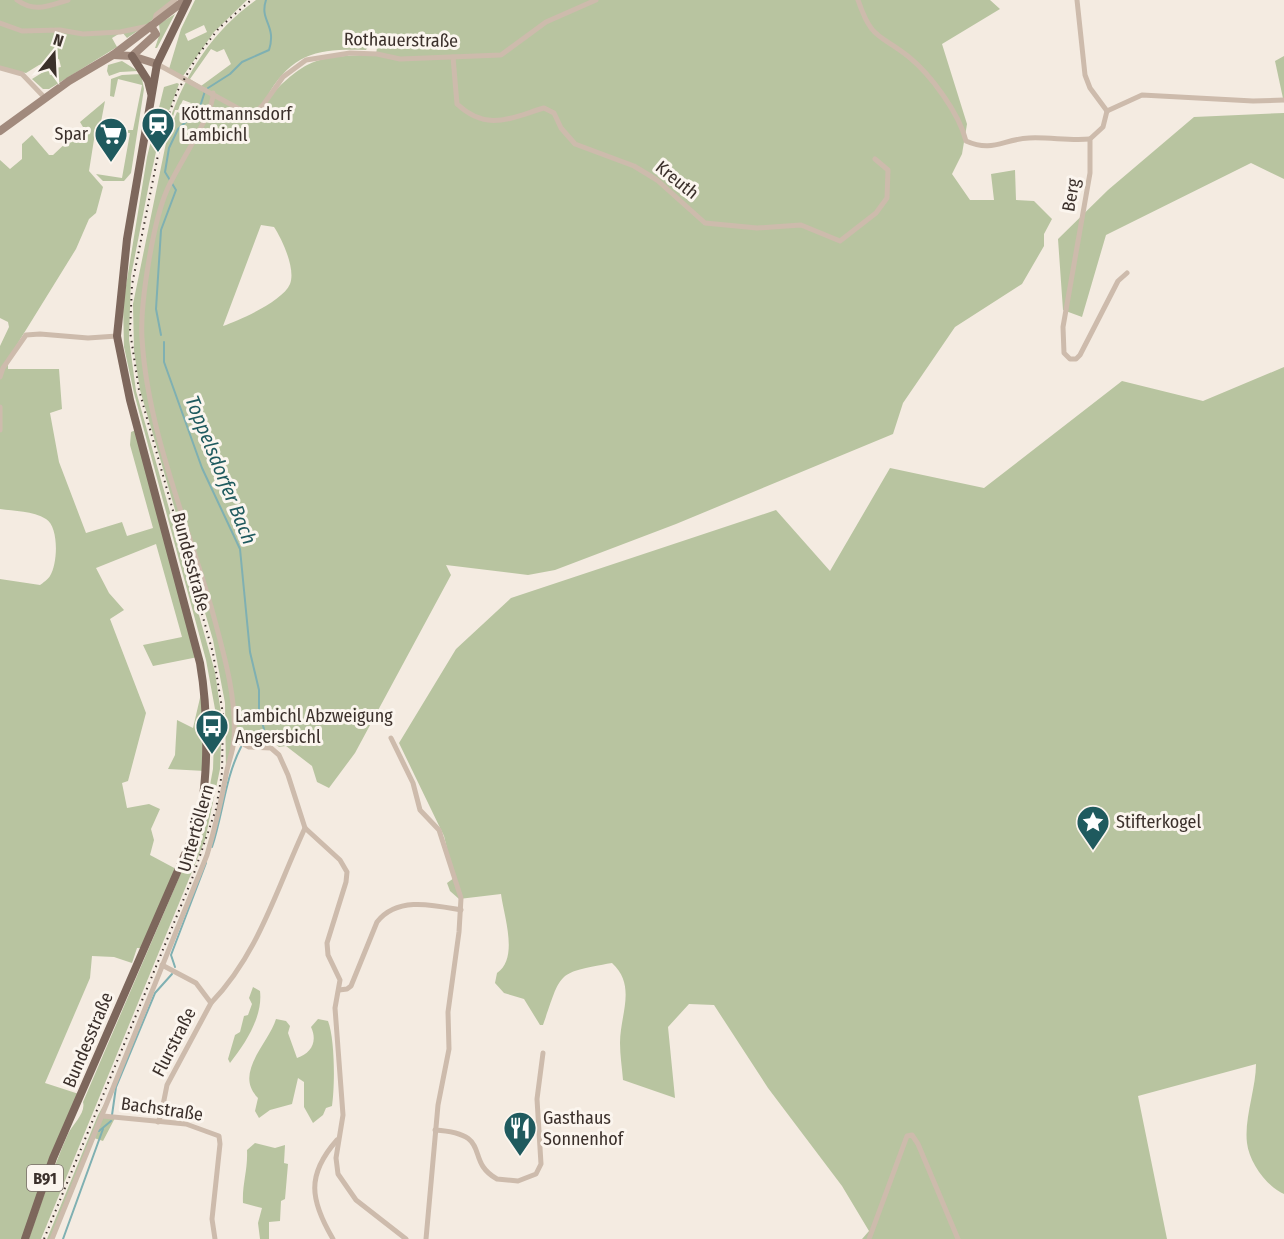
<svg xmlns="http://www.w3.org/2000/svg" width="1284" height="1239" font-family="'Fira Sans Condensed',sans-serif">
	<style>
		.green { fill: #b8c4a0; fill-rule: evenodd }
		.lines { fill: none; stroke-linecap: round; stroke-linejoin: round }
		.stream { stroke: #7fb0b2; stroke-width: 2 }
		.street { stroke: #cdbbac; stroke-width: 5 }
		.secondary { stroke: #a18a7d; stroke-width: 8 }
		.primary { stroke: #7d675c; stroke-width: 8 }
		.rail { stroke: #3b302b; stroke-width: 2; stroke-dasharray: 1.5 4.5; stroke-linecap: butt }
		.labels { text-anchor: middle; stroke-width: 6; stroke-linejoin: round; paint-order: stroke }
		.shield { fill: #fbf5ee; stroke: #756b66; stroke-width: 1.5 }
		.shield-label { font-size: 16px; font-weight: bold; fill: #3b302b }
		.street-label { font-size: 18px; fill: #3b302b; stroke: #fbf5ee }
		.poi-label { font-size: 18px; fill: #3b302b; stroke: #fbf5ee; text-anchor: start }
		.water-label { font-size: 20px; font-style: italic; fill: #1f5a5e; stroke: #fbf5ee }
	</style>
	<rect width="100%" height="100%" fill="#f4ebe1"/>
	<!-- green -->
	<g class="green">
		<path d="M0 0H175L145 26 127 38 122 32 112 38 117 47 49 89H43L32 79 48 69 50 75 57 73 56 68 61 67 59 59 39 65 26 73 0 68Z"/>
		<path d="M195 0H247L214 32 183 76 169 69 181 29ZM204 25 207 32 188 41 185 34Z"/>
		<path d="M256 0H990L1000 9 942 44 967 124 962 154 952 174 970 200H994L991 174 1015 170 1016 200 1034 201 1052 219 1044 234V246L1022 284 955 327 903 403 893 434 676 524 555 570 528 575 446 565 451 575 355 753 329 788 317 782 312 766 286 746 279 747 270 740 271 748 253 749 234 739 226 774 225 703 213 640 140 390 134 351 133 304 168 133 177 112 185 115 191 103 183 100 178 110H175L171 123 169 122C186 72 213 31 256 0ZM371 42 377 48 376 54C320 58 311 54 270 96L269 93C295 51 320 49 366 50ZM211 49 217 52 224 49 231 64 201 86 190 79ZM261 225 274 227C282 239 296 269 290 284 283 301 240 320 223 326Z"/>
		<path d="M175 14 157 48H155L160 33 159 24Z"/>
		<path d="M1284 56V103L1275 61Z"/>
		<path d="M122 61 138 71 120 72 109 76 107 71 108 65Z"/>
		<path d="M141 74 144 89 131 173 124 181H103L96 174 122 178 130 133H128V130H133L142 85 118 79 114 97 110 96 111 79 122 75Z"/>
		<path d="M177 83 179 84 159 138 149 184 131 276 129 339 136 391 215 672 222 720 220 769 205 840 41 1239H29C41 1203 53 1168 68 1134 73 1124 86 1113 83 1102L193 845 204 817 213 769 215 709 206 660 134 393 124 347 123 304 147 157 164 87Z"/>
		<path d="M105 101 101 122 96 127 89 171 103 187 96 213 89 219 76 249 8 359V369H59L62 409 50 413 59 462 86 533 122 522 127 536 153 528 130 445 131 432 138 429 198 657 153 666 143 645 182 637 156 544 96 568 109 593 124 610 110 619 146 713 128 781 122 783 127 808 149 804 160 809 151 829 154 840 150 855 178 870 145 948H137L132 963 114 957 92 956 90 978 45 1083 82 1095 25 1239H0V579L40 585C43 583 48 579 50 576 58 563 59 527 46 519 33 511 14 511 0 509V346L9 327 8 322 0 318V160L10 169 22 159V144L32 135 49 155H53L83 127 80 122Z"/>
		<path d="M1284 113V179L1251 163 1106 235 1082 317 1063 310 1058 239 1108 190 1194 117Z"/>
		<path d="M1284 367V1194C1267 1187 1249 1162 1247 1143 1244 1119 1256 1088 1256 1064L1138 1096 1167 1239H862L869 1231 842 1186 768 1088 714 1005 689 1004 668 1027 675 1098 623 1080C622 1068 620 1055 620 1043 620 1014 637 986 612 963 555 973 562 972 543 1025H540L524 999 504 993 495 983 497 973C519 958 504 917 501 894L459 899 450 891 447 883 454 878 444 836 399 743 456 649 511 598 776 510 830 571 890 468 984 488 1122 381 1203 401Z"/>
		<path d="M203 685 205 771 168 769 175 755 177 720 193 728Z"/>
		<path d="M253 987 260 991C263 1016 246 1043 230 1063L228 1059 235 1035 240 1032 244 1016 248 1015 252 1004 249 998Z"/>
		<path d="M276 1019 286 1021 290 1026 288 1033 297 1058C311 1053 318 1042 311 1027L318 1019 328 1021C335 1039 335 1086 332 1106L326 1108 323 1115 313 1123 304 1107V1082L298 1078 292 1104 270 1110 259 1118 255 1111 258 1098C233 1073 269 1043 276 1019Z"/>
		<path d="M110 1094 103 1116 115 1118 103 1141 94 1138 52 1239H47L98 1115Z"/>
		<path d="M255 1143 275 1148 285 1145 284 1163 288 1164 285 1199 281 1201 280 1221 269 1222V1239H260L258 1223 262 1208 243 1203C242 1184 248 1170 247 1150Z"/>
	</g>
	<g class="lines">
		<!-- stream -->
		<g class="stream">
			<path d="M208 88 230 74 242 62 269 50C277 25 259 21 266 0"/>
			<path d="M161 335 156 309 161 230 176 190 165 172 169 148 178 129 199 110 205 91"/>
			<path d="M164 342V362L202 468 240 549 250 652 259 690V712L264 729 260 736 248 738 245 742"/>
			<path d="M212 847C223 814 225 778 241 747"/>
			<path d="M175 967 171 955 206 863"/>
			<path d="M112 1115 116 1087 155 993 172 974"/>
			<path d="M99 1131 111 1121"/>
			<path d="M63 1239 103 1129"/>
		</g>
		<!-- street -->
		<g class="street">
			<path d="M17 0C35 13 48 6 68 0"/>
			<path d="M858 0C872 41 879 33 909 57 931 75 959 113 966 141 993 153 1003 139 1029 138 1050 137 1070 141 1090 139"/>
			<path d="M1077 0 1085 75 1090 88 1107 111"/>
			<path d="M0 23 22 31 60 30 83 34 120 32 149 26"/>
			<path d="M154 24 156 15 175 0"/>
			<path d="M453 57 457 104C487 132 510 118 544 108L554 113 561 128 575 144 634 166 657 180 705 223 757 228 801 225 840 241 876 213 887 198 888 170 875 159"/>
			<path d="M157 64 252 116 263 105 283 77 306 60 350 53 377 54 400 59 501 55 546 22 596 0"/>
			<path d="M0 68 22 74 45 98"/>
			<path d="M1107 111 1103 127 1090 139V173L1063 327 1064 353 1070 359H1076L1080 355 1118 281 1127 273"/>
			<path d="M1107 111 1142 95 1253 101 1284 100"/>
			<path d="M0 377 3 368 26 335 40 334 88 338 117 336"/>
			<path d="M0 407V430"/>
			<path d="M391 738 413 783 420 810 439 830 461 898 459 932 448 1012 449 1049 438 1105 426 1239"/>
			<path d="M234 739 249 747 271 748 279 755 288 775 305 828 340 860 347 872 346 882 327 943 328 955 340 980 335 1008 343 1115 336 1158 338 1174 356 1200 406 1239"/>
			<path d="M339 990 347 989 351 986 377 922C397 896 434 905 461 910"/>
			<path d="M211 1003C259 953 276 890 305 828"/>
			<path d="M103 1116 186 1124 219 1136 220 1144 212 1219 215 1239"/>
			<path d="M158 1122 161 1115 167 1085 211 1003 196 983 162 965"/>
			<path d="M435 1130C495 1134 463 1160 497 1179L518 1181 536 1174 541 1164 537 1099 543 1053"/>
			<path d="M52 1239 207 855C215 828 221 802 226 775 228 763 233 752 234 740 237 697 223 651 212 610 187 522 147 429 142 338 140 303 153 222 167 190 175 170 215 111 213 93"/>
			<path d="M333 1239C310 1200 306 1175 337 1140"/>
			<path d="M869 1239 907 1136 912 1135 918 1144 958 1239"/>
		</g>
		<!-- secondary -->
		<g class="secondary">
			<path d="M113 55 132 56 157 64"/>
			<path d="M132 56 156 34 151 26"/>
			<path d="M0 131 69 81 113 55 185 0"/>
		</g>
		<!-- primary -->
		<g class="primary">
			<path d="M132 56 148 81 151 93"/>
			<path d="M25 1239 53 1158 196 829C210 784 208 709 200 663L130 400 117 336 127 239 157 64 188 0"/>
		</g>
		<!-- rail -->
		<path class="rail" d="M44 1239 192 879 216 809 222 773 223 714 213 653 139 390 130 331 132 285 163 130 177 92 198 55 219 28 251 0"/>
	</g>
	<!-- icons -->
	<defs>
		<symbol id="station-pin" viewBox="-11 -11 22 30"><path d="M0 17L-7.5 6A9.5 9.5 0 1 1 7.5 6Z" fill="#1f5a5e" stroke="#fbf5ee"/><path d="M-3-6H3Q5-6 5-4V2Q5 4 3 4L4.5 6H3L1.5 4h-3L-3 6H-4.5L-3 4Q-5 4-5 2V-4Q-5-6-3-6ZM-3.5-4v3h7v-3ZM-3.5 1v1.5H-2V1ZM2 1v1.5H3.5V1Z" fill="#fff"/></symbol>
		<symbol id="supermarket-pin" viewBox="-11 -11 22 30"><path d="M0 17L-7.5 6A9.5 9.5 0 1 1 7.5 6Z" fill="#1f5a5e" stroke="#fbf5ee"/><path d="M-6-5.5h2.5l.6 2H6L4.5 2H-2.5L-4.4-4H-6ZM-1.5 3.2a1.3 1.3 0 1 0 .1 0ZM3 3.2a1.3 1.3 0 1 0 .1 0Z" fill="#fff"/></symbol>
		<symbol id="bus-pin" viewBox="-11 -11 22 30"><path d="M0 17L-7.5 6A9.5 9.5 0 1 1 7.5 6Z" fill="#1f5a5e" stroke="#fbf5ee"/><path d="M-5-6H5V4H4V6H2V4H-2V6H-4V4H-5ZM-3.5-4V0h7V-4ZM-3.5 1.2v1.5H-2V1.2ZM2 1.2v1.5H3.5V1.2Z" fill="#fff"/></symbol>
		<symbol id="sight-pin" viewBox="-11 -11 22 30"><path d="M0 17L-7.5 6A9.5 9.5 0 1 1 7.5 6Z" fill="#1f5a5e" stroke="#fbf5ee"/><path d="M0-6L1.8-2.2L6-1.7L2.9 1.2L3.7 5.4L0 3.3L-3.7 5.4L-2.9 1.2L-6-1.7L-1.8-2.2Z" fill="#fff"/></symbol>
		<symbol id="restaurant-pin" viewBox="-11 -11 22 30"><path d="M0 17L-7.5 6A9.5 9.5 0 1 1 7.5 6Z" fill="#1f5a5e" stroke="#fbf5ee"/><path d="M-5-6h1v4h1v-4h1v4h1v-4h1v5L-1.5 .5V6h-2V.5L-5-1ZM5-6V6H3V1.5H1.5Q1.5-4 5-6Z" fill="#fff"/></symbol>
	</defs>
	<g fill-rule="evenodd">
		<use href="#station-pin" x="139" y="105" width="38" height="52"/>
		<use href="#supermarket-pin" x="92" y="115" width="38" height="52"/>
		<use href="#bus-pin" x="193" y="707" width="38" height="52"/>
		<use href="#sight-pin" x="1074" y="803" width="38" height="52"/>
		<use href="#restaurant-pin" x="501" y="1109" width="38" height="52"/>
	</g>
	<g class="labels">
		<!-- shield labels -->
		<rect class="shield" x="27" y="1165" width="36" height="26" rx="4.5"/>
		<g class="shield-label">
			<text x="45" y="1184">B91</text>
		</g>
		<!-- street labels -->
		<g class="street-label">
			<text transform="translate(401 40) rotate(1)" y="6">Rothauerstraße</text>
			<text transform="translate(677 180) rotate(39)" y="6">Kreuth</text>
			<text transform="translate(1071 195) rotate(-80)" y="6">Berg</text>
			<text transform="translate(191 562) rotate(75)" y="6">Bundesstraße</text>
			<text transform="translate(196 828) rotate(-74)" y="6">Untertöllern</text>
			<text transform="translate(88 1040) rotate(-67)" y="6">Bundesstraße</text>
			<text transform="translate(174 1042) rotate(-63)" y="6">Flurstraße</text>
			<text transform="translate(162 1109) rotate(8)" y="6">Bachstraße</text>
		</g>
		<!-- poi labels -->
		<g class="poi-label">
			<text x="181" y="120">Köttmannsdorf<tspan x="181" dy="21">Lambichl</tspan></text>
			<text x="88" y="140" text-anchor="end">Spar</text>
			<text x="235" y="722">Lambichl Abzweigung<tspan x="235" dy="21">Angersbichl</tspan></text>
			<text x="1116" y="828">Stifterkogel</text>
			<text x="543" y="1124">Gasthaus<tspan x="543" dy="21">Sonnenhof</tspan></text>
		</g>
		<!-- water labels -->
		<g class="water-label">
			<text transform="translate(221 470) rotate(68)" y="7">Toppelsdorfer Bach</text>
		</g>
	</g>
	<!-- north arrow -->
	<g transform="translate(54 54) rotate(18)" stroke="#fbf5ee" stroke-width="4.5" paint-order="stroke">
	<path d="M0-4.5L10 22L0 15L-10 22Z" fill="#3b302b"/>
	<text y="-9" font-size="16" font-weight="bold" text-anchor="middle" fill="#3b302b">N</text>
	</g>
</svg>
